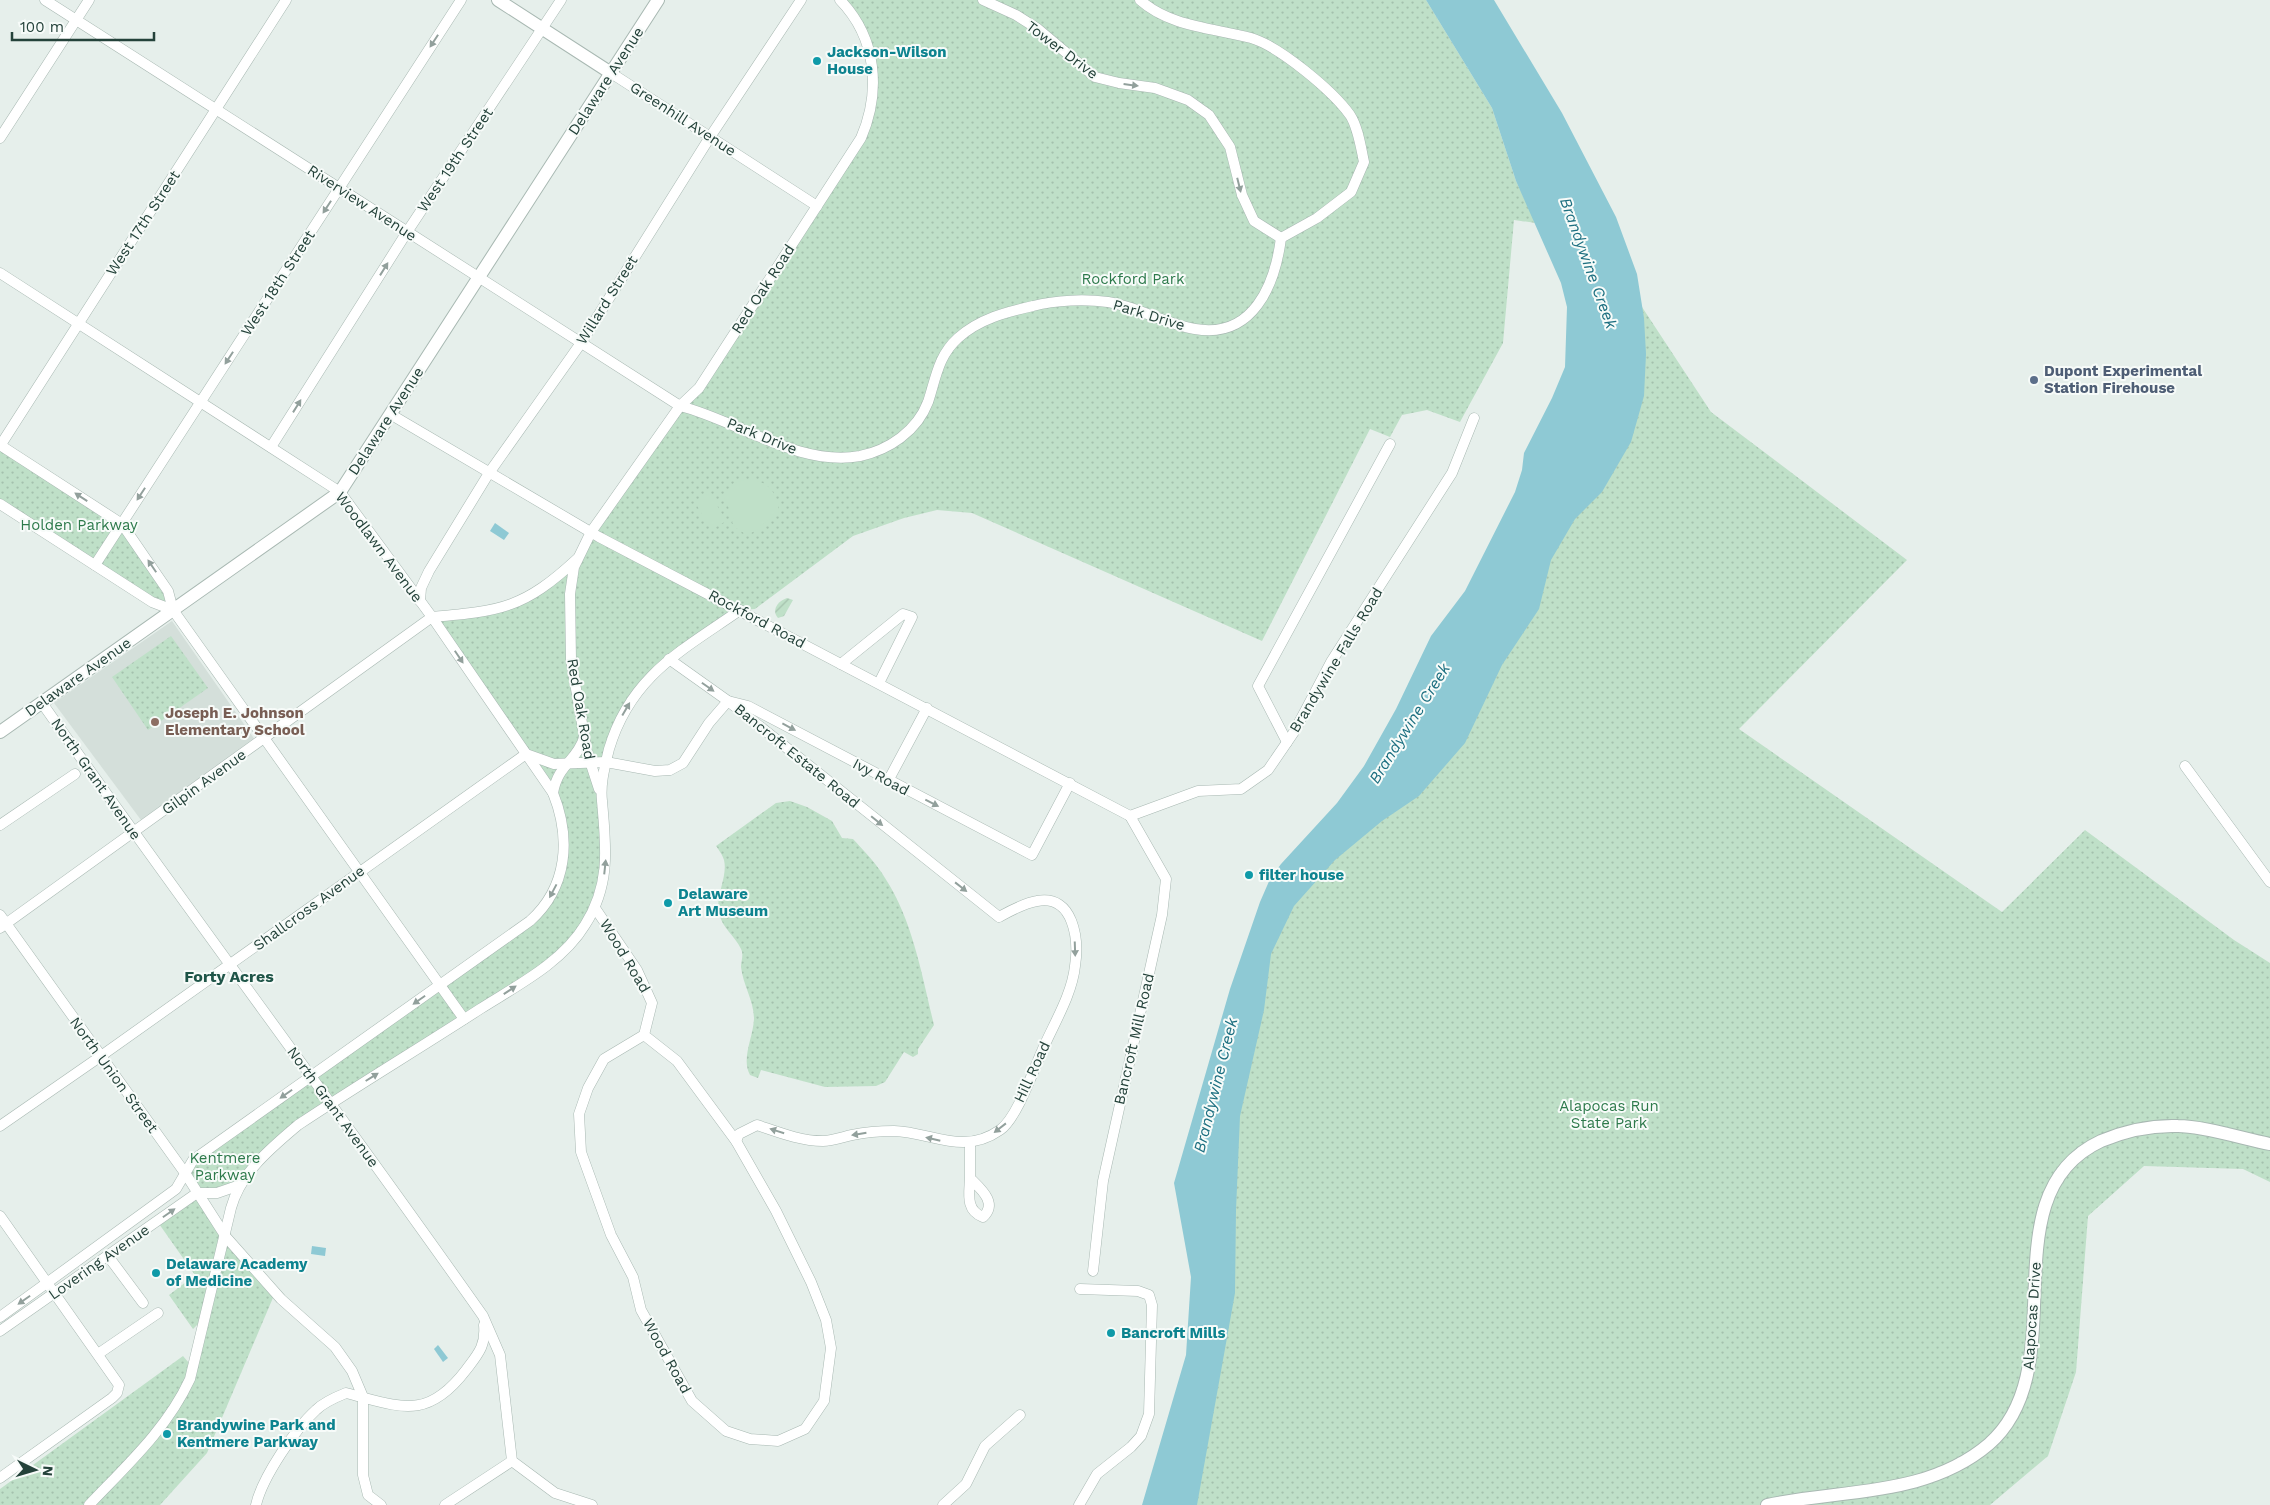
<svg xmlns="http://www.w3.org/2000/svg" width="2270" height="1505" font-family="'Work Sans',sans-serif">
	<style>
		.built { fill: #d4dfda }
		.park { fill: url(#park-dots) }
		.garden { fill: url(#garden-furrows) }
		.pitch { fill: #bfe0c8 }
		.water { fill: #8ec9d4 }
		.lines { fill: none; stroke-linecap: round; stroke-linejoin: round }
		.minor-casing { stroke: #a8b8b2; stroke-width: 11 }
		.tertiary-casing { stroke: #a8b8b2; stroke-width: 14 }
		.minor { stroke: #fff; stroke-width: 10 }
		.tertiary { stroke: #fff; stroke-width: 12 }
		.oneway { fill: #92a09c }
		.culture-dot { fill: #0f9aa8; stroke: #f7fbf9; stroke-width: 2 }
		.service-dot { fill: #5c6f8a; stroke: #f7fbf9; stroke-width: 2 }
		.education-dot { fill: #8d6e63; stroke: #f7fbf9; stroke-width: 2 }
		.labels { text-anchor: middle; stroke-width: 4; stroke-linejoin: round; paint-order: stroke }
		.street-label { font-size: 15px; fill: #24423a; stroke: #f7fbf9 }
		.culture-label { font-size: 15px; font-weight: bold; fill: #0d838f; stroke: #f7fbf9; text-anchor: start }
		.park-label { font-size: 15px; fill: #2d7a4b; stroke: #f7fbf9 }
		.service-label { font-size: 15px; font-weight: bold; fill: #4e5e75; stroke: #f7fbf9; text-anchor: start }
		.education-label { font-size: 15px; font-weight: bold; fill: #785e54; stroke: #f7fbf9; text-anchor: start }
		.water-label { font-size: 16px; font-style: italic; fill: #1c6f80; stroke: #f7fbf9 }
		.neighbourhood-label { font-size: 16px; font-weight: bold; fill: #1f5548; stroke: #f7fbf9 }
	</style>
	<defs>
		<pattern id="park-dots" width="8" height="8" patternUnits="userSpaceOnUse" patternTransform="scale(1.25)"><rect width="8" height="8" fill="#bfe0c8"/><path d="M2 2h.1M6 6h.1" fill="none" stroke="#a4c1ad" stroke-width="1.8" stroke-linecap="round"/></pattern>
		<pattern id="garden-furrows" width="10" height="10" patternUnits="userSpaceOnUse" patternTransform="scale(1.25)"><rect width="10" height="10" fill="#bfe0c8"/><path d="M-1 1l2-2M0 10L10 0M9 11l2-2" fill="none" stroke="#a4c1ad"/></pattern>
	</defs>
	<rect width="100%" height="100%" fill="#e6efeb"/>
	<!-- built -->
	<path class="built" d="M172 621 255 740 141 820 54 703Z"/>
	<!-- park -->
	<g class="park">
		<path d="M840 0H1426L1492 108 1516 181 1536 223 1514 220 1503 343 1460 422 1427 410 1402 415 1390 437 1370 429 1262 641 972 513 937 510 904 518 853 536 755 609 740 610 639 690 606 762H590L601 800V890L565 950 298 1125 240 1185 198 1193 275 1293 207 1453 160 1505H0V1489L183 1356 189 1363 198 1324 193 1329 169 1295 195 1275 157 1221 197 1193 187 1167 530 921 563 866 557 803 432 617 505 607 564 571 690 399 865 127 871 60Z"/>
		<path d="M1642 307 1711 412 1907 560 1739 729 2002 912 2085 830 2234 940 2270 963V1182L2243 1169 2144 1166 2088 1216 2076 1372 2048 1456 1990 1505H1168L1231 1016 1327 833 1626 313Z"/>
		<path d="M0 445 122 524 173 610 0 504Z"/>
		<path d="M171 636 208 688 148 730 112 677Z"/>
		<path d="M790 801 807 807 832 821 842 838 853 839C864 851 877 864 885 878 913 921 922 976 934 1025L918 1049V1054L913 1057 904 1052 885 1082 876 1086 825 1087 761 1070 758 1078 750 1075C741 1059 753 1038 754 1019 754 1001 743 985 741 967 741 961 744 955 741 949 735 936 722 928 719 913 715 896 728 877 724 860 723 856 719 850 716 846L776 803Z"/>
	</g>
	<!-- garden -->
	<path class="garden" d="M787 598 793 600 784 616 778 618C771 610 778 601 787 598Z"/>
	<!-- pitch -->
	<g class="pitch">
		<path d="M747 479C769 481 777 492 779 513L760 526 761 528 747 535 736 528 732 522 734 520 723 495 734 483Z"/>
		<path d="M710 493 726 521 711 530 695 502Z"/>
	</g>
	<!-- water -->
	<g class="water">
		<path d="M1426 0H1494L1562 113 1616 217 1637 274 1644 318 1646 354 1644 396 1631 442 1602 492 1575 519 1551 560 1539 609 1502 665 1465 743 1419 796 1382 821 1335 860 1294 906 1271 954 1264 1010 1240 1116 1236 1210 1235 1293 1197 1505H1142L1186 1355 1191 1277 1174 1183 1230 989 1260 902 1270 879 1281 864 1337 803 1364 766 1396 709 1431 636 1465 591 1515 492 1522 470 1524 453 1552 398 1565 367 1567 307 1561 283 1516 181 1492 108Z"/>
		<path d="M495 523 509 533 504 540 490 531Z"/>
		<path d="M312 1246 326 1248 325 1256 311 1254Z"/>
		<path d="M438 1345 448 1358 443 1362 434 1349Z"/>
	</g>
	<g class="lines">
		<defs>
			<g id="minor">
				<path d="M45 0 680 406C739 421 798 467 860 456 889 450 917 431 928 402 936 378 938 356 958 338 979 319 1006 312 1033 306 1056 300 1085 299 1108 302 1138 307 1165 324 1195 329 1253 339 1275 285 1281 238"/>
				<path d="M983 0 1016 15 1038 29 1095 77 1119 83 1155 88 1188 100 1209 115 1230 147 1242 195 1254 221 1281 238"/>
				<path d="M1140 0C1170 27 1214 28 1251 38 1279 46 1333 91 1350 115 1358 127 1361 148 1364 162L1351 192 1317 218 1281 238"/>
				<path d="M611 73 817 206"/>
				<path d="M0 138 89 0"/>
				<path d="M0 273 340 492 432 617 553 793C571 838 568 887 530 921L193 1160 176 1189 0 1317"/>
				<path d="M390 414 599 537 1130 816"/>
				<path d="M0 445 122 524 168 591 173 610 464 1019"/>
				<path d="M0 446 286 0"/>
				<path d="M271 447 407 232 561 0"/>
				<path d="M0 504 152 602 173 610"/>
				<path d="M95 565 461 0"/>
				<path d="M420 601 421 588 429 571 489 473 581 343 710 137 801 0"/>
				<path d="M432 617C502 611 524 608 577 559"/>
				<path d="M669 659 728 701 999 917C1010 911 1024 903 1037 901 1074 894 1079 940 1075 966 1072 995 1053 1025 1042 1051 1033 1071 1017 1118 1000 1130 963 1156 931 1132 894 1131 880 1131 866 1132 852 1135 843 1137 832 1141 823 1141 800 1141 778 1132 757 1125L739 1134 736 1141"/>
				<path d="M841 664 903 614 912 617 879 683"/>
				<path d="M42 703C187 909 338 1110 483 1316L500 1355 512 1461 555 1493 592 1505"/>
				<path d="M1287 742 1258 686 1390 444"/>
				<path d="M2185 766 2270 882"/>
				<path d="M888 781 927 708"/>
				<path d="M599 789 587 752 571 660 570 594 574 567 591 532 680 406 699 388 861 138C881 92 877 38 840 0"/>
				<path d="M553 793C558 764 576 762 584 738"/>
				<path d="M1130 816 1198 791 1241 789 1268 770 1294 732 1331 662 1452 473 1474 418"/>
				<path d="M0 825 75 774"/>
				<path d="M595 908 637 970 652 1003 644 1035 604 1059 588 1088 579 1114 581 1152 611 1235 633 1277 641 1310 692 1401 726 1431 750 1439 778 1441 805 1429 824 1401 831 1348 826 1320 811 1282 776 1211 736 1141 677 1061 644 1035"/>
				<path d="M0 915 185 1173 226 1237 281 1299 335 1347 352 1371 363 1397V1475L368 1495 381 1505"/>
				<path d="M0 928 432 617"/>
				<path d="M0 1126 101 1056 526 754 554 764 606 762 655 771 670 770 683 763 709 723 728 701 748 706 1032 855 1070 783"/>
				<path d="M970 1142C970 1153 970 1164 970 1175 970 1191 964 1210 983 1217 998 1203 981 1189 970 1178"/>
				<path d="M0 1216 119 1385 117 1393 112 1398 0 1478"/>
				<path d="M108 1256 143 1303"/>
				<path d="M1093 1271 1103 1181 1162 915 1166 879 1130 816"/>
				<path d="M0 1331 197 1193H217L240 1185"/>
				<path d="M98 1354 158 1313"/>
				<path d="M89 1505C126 1466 167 1429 190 1379L231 1208C241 1172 271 1148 298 1125 358 1085 420 1048 480 1009 516 986 562 963 585 925 611 884 606 847 602 801 600 783 605 766 609 749 631 675 683 650 740 610"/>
				<path d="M256 1505C262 1478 295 1429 316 1410 324 1402 336 1397 346 1393 401 1407 427 1421 466 1370 478 1354 486 1346 484 1325"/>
				<path d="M445 1505 512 1461"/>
				<path d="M943 1505 966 1484 985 1446 1020 1415"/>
				<path d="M1079 1505 1097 1474 1131 1447 1141 1436 1149 1414 1152 1305 1149 1295 1138 1291 1080 1289"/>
			</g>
			<g id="tertiary">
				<path d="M498 0 611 73"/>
				<path d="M0 732 340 492 658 0"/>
				<path d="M1767 1505C1842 1489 1927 1497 1989 1444 2078 1366 1985 1195 2101 1141 2127 1130 2150 1125 2178 1126 2203 1126 2244 1139 2270 1144"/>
			</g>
		</defs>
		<!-- minor casing -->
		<use href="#minor" class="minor-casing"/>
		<!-- tertiary casing -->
		<use href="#tertiary" class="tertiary-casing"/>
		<!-- minor -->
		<use href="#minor" class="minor"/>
		<!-- tertiary -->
		<use href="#tertiary" class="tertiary"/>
	</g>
	<!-- one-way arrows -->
	<defs><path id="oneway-solid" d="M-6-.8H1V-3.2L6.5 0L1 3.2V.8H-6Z" transform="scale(1.25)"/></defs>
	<g class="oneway">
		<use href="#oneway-solid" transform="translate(434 41) rotate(123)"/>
		<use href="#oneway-solid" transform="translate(1131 85) rotate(7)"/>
		<use href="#oneway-solid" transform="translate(1239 185) rotate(76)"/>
		<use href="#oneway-solid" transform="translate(327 207) rotate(123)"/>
		<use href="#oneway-solid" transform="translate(384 269) rotate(-58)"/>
		<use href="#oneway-solid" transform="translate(229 358) rotate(123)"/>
		<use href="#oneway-solid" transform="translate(297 406) rotate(-58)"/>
		<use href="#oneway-solid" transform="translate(141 494) rotate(123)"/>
		<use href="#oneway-solid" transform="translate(81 497) rotate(-147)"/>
		<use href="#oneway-solid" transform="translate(152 566) rotate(-124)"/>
		<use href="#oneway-solid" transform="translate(459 657) rotate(56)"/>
		<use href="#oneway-solid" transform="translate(708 687) rotate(35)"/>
		<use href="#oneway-solid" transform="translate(626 709) rotate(-60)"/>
		<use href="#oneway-solid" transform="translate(789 727) rotate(28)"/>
		<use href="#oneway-solid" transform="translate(932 803) rotate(27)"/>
		<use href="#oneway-solid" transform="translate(877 821) rotate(39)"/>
		<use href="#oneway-solid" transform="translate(605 867) rotate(-84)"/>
		<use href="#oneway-solid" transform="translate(961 887) rotate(38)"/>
		<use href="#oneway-solid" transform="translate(553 891) rotate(118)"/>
		<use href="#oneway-solid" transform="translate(1075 949) rotate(88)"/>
		<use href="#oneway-solid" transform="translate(510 990) rotate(-33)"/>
		<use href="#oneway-solid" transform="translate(419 1000) rotate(145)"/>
		<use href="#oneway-solid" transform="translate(372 1077) rotate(-32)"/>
		<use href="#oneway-solid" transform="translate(286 1094) rotate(145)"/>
		<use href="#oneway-solid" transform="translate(1000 1128) rotate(142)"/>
		<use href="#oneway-solid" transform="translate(777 1131) rotate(-163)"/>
		<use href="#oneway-solid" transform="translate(859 1134) rotate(171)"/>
		<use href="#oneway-solid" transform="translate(933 1139) rotate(-167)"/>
		<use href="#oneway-solid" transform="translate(169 1213) rotate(-35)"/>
		<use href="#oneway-solid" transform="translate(24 1300) rotate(145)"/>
	</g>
	<!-- markers -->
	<g class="culture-dot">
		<circle cx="817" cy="61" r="5"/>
		<circle cx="1249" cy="875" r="5"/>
		<circle cx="668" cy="903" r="5"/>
		<circle cx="156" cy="1273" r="5"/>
		<circle cx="1111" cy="1333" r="5"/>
		<circle cx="167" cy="1434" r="5"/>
	</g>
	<circle class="service-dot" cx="2034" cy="380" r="5"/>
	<circle class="education-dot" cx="155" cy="722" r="5"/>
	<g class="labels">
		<!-- street labels -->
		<g class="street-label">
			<text transform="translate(1062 50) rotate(37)" y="5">Tower Drive</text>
			<text transform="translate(606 81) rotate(-57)" y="5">Delaware Avenue</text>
			<text transform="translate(683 119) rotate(33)" y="5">Greenhill Avenue</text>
			<text transform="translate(455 160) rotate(-56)" y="5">West 19th Street</text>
			<text transform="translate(362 203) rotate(33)" y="5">Riverview Avenue</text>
			<text transform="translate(143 223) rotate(-57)" y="5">West 17th Street</text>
			<text transform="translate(278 283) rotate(-57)" y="5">West 18th Street</text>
			<text transform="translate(763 289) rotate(-57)" y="5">Red Oak Road</text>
			<text transform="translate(607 300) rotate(-58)" y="5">Willard Street</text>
			<text transform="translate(1149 315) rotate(17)" y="5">Park Drive</text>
			<text transform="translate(386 421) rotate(-57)" y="5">Delaware Avenue</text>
			<text transform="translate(762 436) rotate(22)" y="5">Park Drive</text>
			<text transform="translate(379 547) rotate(53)" y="5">Woodlawn Avenue</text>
			<text transform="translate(757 619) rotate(28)" y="5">Rockford Road</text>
			<text transform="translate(1336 660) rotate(-59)" y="5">Brandywine Falls Road</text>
			<text transform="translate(78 677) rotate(-35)" y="5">Delaware Avenue</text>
			<text transform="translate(581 709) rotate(80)" y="5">Red Oak Road</text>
			<text transform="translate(797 756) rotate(39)" y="5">Bancroft Estate Road</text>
			<text transform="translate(881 777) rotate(28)" y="5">Ivy Road</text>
			<text transform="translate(96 779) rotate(55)" y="5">North Grant Avenue</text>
			<text transform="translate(204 782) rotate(-36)" y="5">Gilpin Avenue</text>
			<text transform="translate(309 908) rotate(-36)" y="5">Shallcross Avenue</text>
			<text transform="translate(625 956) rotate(59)" y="5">Wood Road</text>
			<text transform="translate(1134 1039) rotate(-77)" y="5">Bancroft Mill Road</text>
			<text transform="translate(1032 1072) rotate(-65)" y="5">Hill Road</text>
			<text transform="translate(114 1075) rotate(54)" y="5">North Union Street</text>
			<text transform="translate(333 1107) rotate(54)" y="5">North Grant Avenue</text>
			<text transform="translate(99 1262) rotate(-35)" y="5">Lovering Avenue</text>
			<text transform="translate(2032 1316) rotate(-86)" y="5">Alapocas Drive</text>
			<text transform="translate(667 1356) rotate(61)" y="5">Wood Road</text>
		</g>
		<!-- culture labels -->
		<g class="culture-label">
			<text x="827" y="57">Jackson-Wilson<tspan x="827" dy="17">House</tspan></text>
			<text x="1259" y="880">filter house</text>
			<text x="678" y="899">Delaware<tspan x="678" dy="17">Art Museum</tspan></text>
			<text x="166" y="1269">Delaware Academy<tspan x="166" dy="17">of Medicine</tspan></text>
			<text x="1121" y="1338">Bancroft Mills</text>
			<text x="177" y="1430">Brandywine Park and<tspan x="177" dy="17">Kentmere Parkway</tspan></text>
		</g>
		<!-- park labels -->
		<g class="park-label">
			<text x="1133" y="284">Rockford Park</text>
			<text x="79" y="530">Holden Parkway</text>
			<text x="1609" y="1111">Alapocas Run<tspan x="1609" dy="17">State Park</tspan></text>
			<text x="225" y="1163">Kentmere<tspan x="225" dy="17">Parkway</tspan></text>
		</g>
		<!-- service labels -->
		<g class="service-label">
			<text x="2044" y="376">Dupont Experimental<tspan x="2044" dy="17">Station Firehouse</tspan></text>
		</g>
		<!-- education labels -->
		<g class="education-label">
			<text x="165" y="718">Joseph E. Johnson<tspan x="165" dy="17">Elementary School</tspan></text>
		</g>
		<!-- water labels -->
		<g class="water-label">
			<text transform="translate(1589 263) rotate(70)" y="6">Brandywine Creek</text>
			<text transform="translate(1409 723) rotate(-58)" y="6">Brandywine Creek</text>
			<text transform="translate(1215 1085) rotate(-76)" y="6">Brandywine Creek</text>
		</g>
		<!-- neighbourhood labels -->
		<g class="neighbourhood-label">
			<text x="229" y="982">Forty Acres</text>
		</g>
	</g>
	<!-- north arrow -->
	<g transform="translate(35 1470) rotate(95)" stroke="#f7fbf9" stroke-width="4" paint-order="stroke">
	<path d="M0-4L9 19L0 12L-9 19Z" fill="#24423a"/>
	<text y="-8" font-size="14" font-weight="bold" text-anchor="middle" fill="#24423a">N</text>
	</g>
	<!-- scale -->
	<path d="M12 32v8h142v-8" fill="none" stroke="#24423a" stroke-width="2.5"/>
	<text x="20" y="32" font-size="15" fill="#24423a" stroke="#f7fbf9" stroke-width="4" paint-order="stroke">100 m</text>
</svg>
